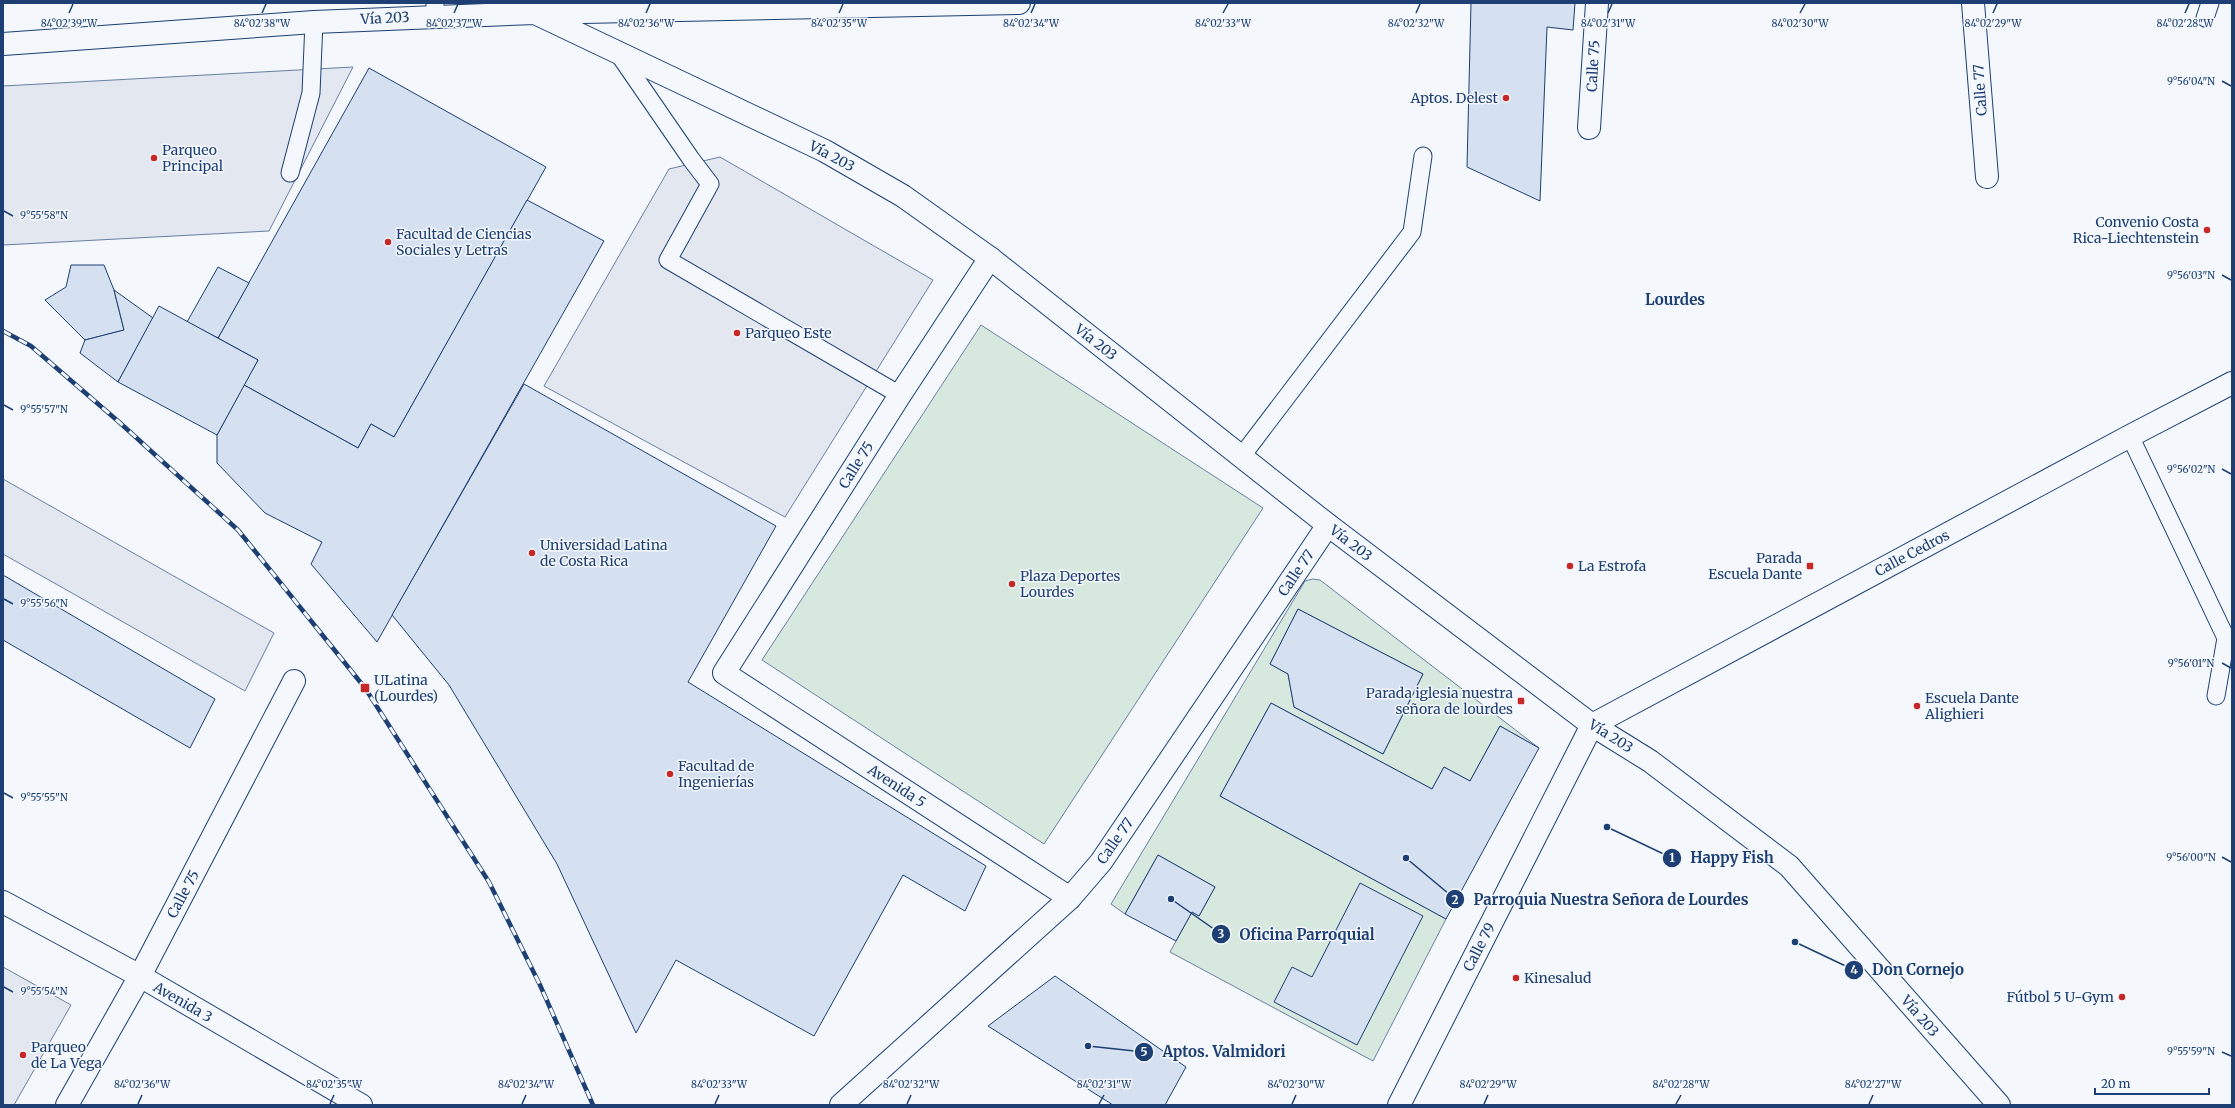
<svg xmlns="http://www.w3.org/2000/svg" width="2235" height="1108" font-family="Merriweather,serif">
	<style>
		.green { fill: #d7e8df; stroke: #687fa3; fill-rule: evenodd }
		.parking { fill: #e3e8f0; stroke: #687fa3 }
		.building { fill: #d5e0f0; stroke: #1d3f73 }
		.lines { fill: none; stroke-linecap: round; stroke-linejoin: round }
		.service-casing { stroke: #1d3f73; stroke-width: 19 }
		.minor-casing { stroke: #1d3f73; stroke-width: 24 }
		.tertiary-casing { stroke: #1d3f73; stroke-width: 24 }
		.secondary-casing { stroke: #1d3f73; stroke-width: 24 }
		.service { stroke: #f4f7fb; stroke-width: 17 }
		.minor { stroke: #f4f7fb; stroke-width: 22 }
		.tertiary { stroke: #f4f7fb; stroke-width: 22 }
		.secondary { stroke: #f4f7fb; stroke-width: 22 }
		.rail-casing { stroke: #1d3f73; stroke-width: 4.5 }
		.rail { stroke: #f4f7fb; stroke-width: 3; stroke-dasharray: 9; stroke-linecap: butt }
		.ticks { fill: none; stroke: #1d3f73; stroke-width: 1.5 }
		.poi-dot { fill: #c62828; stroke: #f4f7fb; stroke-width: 1.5 }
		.labels { text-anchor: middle; stroke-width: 3; stroke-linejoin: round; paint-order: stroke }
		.street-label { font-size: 14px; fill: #1d3f73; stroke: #f4f7fb }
		.poi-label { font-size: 14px; fill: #1d3f73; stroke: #f4f7fb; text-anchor: start }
		.neighbourhood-label { font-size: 15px; font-weight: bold; fill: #1d3f73; stroke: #f4f7fb }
		.ticks-label { font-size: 10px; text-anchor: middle; fill: #1d3f73; stroke: #f4f7fb; stroke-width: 3; stroke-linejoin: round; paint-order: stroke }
		.leader { fill: none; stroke: #1d3f73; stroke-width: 1.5 }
		.callout-dot { fill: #1d3f73; stroke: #f4f7fb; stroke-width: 1.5 }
		.mark-label { font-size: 12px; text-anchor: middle; font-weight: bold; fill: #fff }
		.callout-label { font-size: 15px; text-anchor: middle; font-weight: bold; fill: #1d3f73; stroke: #f4f7fb; stroke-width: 3; stroke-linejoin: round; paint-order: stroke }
	</style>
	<rect width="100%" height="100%" fill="#f4f7fb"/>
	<!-- green -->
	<g class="green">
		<path d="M981 325 1263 508 1044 844 762 660Z"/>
		<path d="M1313 579 1320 580 1539 748 1500 726 1470 781 1444 767 1432 789 1271 703 1220 796 1446 919 1373 1061 1170 952 1192 912 1199 916 1215 887 1158 855 1125 914 1111 904 1305 581ZM1298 609 1423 674 1383 754 1294 707 1288 674 1270 664Z"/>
	</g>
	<!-- parking -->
	<g class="parking">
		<path d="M353 67 269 231 3 245V86Z"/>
		<path d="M720 157 933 280 785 517 544 386 669 169Z"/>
		<path d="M3 479 274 633 245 691 3 554Z"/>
		<path d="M3 967 71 1005 14 1105H3Z"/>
	</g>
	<!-- building -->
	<g class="building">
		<path d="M1471 3H1575L1573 30 1547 27 1540 201 1467 167Z"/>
		<path d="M369 68 546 167 394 437 371 424 358 448 244 385 258 360 218 338Z"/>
		<path d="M527 200 604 241 377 642 311 564 322 542 265 513 217 463V435L244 385 358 448 371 424 394 437Z"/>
		<path d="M71 265H104L114 290 124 330 85 340 45 300 66 287Z"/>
		<path d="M218 267 249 283 218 338 187 322Z"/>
		<path d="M114 290 153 318 118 382 80 353 85 340 124 330Z"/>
		<path d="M159 306 258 360 217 435 118 382Z"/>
		<path d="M524 384 776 526 688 682 986 866 965 911 903 875 814 1036 676 960 636 1033 557 864 449 685 392 615Z"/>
		<path d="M3 575 215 699 190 748 3 640Z"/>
		<path d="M1298 609 1423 674 1383 754 1294 707 1288 674 1270 664Z"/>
		<path d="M1271 703 1432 789 1444 767 1470 781 1500 726 1539 748 1446 919 1220 796Z"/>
		<path d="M1158 855 1215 887 1199 916 1192 912 1176 941 1125 914Z"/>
		<path d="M1360 883 1423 916 1357 1045 1274 1002 1292 967 1312 977Z"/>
		<path d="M1055 976 1186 1067 1165 1105H1113L988 1026Z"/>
	</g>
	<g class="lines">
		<defs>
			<g id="service">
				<path d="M435 3V16"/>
				<path d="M2205 18 2210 3"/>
				<path d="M618 53 691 159 710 184 668 260 900 395"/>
				<path d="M290 173 311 93 314 22"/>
				<path d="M2130 436 2226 638 2216 696"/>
				<path d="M1241 457 1412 232 1423 156"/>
			</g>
			<g id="minor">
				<path d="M1973 3 1987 177"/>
				<path d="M1589 128 1597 3"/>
				<path d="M990 258 900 395 724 673 1070 898"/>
				<path d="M3 902 140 976 361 1105"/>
				<path d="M67 1105 140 976 294 681"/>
				<path d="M841 1105 1070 898 1101 862 1328 525"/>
				<path d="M1399 1105 1592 725"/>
			</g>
			<g id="tertiary">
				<path d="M535 13 1019 3"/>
				<path d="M1592 725 2130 436 2232 383"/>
			</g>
			<path id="secondary" d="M3 44 314 22 535 13 825 151 903 196 990 258 1328 525 1592 725 1650 761 1789 866 1999 1105"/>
		</defs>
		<!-- service casing -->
		<use href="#service" class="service-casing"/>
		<!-- minor casing -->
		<use href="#minor" class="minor-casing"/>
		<!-- tertiary casing -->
		<use href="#tertiary" class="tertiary-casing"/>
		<!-- secondary casing -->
		<use href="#secondary" class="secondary-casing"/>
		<!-- service -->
		<use href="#service" class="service"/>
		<!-- minor -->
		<use href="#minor" class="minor"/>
		<!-- tertiary -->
		<use href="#tertiary" class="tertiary"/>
		<!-- secondary -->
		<use href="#secondary" class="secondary"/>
		<defs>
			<path id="rail" d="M3 331 31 346 119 422 238 530 365 688 489 882 540 985 593 1105"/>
		</defs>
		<!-- rail casing -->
		<use href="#rail" class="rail-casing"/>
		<!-- rail -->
		<use href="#rail" class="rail"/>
	</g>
	<!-- ticks -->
	<path class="ticks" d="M69 13 73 4M262 13 266 4M454 13 458 4M646 13 650 4M839 13 843 4M1031 13 1035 4M1223 13 1228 4M1416 13 1420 4M1608 13 1612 4M1800 13 1805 4M1993 13 1997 4M2185 13 2189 4M2222 81 2231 86M4 211 13 216M2222 275 2231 280M4 405 13 410M2222 469 2231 474M4 599 13 604M2222 663 2231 668M4 793 13 798M2222 857 2231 862M4 987 13 992M2222 1052 2231 1056M138 1104 142 1095M330 1104 334 1095M522 1104 526 1095M715 1104 719 1095M907 1104 911 1095M1099 1104 1104 1095M1292 1104 1296 1095M1484 1104 1488 1095M1676 1104 1681 1095M1869 1104 1873 1095"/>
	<!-- markers -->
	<g class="poi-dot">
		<circle cx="1506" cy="98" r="4"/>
		<circle cx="154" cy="158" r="4"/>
		<circle cx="2207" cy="230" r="4"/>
		<circle cx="388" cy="242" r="4"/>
		<circle cx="737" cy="333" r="4"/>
		<circle cx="532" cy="553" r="4"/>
		<circle cx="1570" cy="566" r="4"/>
		<rect x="1806" y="562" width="8" height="8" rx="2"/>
		<circle cx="1012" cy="584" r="4"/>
		<rect x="360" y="683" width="10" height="10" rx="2"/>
		<rect x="1517" y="697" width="8" height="8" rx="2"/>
		<circle cx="1917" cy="706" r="4"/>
		<circle cx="670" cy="774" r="4"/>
		<circle cx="1516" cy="978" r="4"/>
		<circle cx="2122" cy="997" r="4"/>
		<circle cx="23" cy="1055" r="4"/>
	</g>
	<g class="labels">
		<!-- street labels -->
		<g class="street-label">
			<text transform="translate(385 18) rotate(-3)" y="5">Vía 203</text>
			<text transform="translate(1593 66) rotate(-87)" y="5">Calle 75</text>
			<text transform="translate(1980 90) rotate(-94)" y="5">Calle 77</text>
			<text transform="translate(832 156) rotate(28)" y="5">Vía 203</text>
			<text transform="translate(1096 342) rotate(38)" y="5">Vía 203</text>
			<text transform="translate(856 465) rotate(-58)" y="5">Calle 75</text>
			<text transform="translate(1351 543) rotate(37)" y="5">Vía 203</text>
			<text transform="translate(1912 553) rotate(-28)" y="5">Calle Cedros</text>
			<text transform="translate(1296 573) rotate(-56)" y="5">Calle 77</text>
			<text transform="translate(1611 736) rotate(32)" y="5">Vía 203</text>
			<text transform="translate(897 786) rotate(33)" y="5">Avenida 5</text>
			<text transform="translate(1115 841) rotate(-55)" y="5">Calle 77</text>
			<text transform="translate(183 894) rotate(-62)" y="5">Calle 75</text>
			<text transform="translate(1479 947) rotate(-63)" y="5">Calle 79</text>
			<text transform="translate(183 1002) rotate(30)" y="5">Avenida 3</text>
			<text transform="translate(1920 1016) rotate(49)" y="5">Vía 203</text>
		</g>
		<!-- poi labels -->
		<g class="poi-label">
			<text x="1498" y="103" text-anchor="end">Aptos. Delest</text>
			<text x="162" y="155">Parqueo<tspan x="162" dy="16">Principal</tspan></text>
			<text x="2199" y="227" text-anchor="end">Convenio Costa<tspan x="2199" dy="16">Rica-Liechtenstein</tspan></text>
			<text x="396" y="239">Facultad de Ciencias<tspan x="396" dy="16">Sociales y Letras</tspan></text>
			<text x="745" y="338">Parqueo Este</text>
			<text x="540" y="550">Universidad Latina<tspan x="540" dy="16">de Costa Rica</tspan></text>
			<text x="1802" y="563" text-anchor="end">Parada<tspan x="1802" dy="16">Escuela Dante</tspan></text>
			<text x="1578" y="571">La Estrofa</text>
			<text x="1020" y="581">Plaza Deportes<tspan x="1020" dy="16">Lourdes</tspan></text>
			<text x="374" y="685">ULatina<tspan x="374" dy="16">(Lourdes)</tspan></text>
			<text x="1513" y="698" text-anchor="end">Parada iglesia nuestra<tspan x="1513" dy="16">señora de lourdes</tspan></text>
			<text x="1925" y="703">Escuela Dante<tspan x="1925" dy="16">Alighieri</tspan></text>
			<text x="678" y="771">Facultad de<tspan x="678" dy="16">Ingenierías</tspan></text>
			<text x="1524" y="983">Kinesalud</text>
			<text x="2114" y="1002" text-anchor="end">Fútbol 5 U-Gym</text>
			<text x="31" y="1052">Parqueo<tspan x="31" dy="16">de La Vega</tspan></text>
		</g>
		<!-- neighbourhood labels -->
		<g class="neighbourhood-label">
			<text x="1675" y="305">Lourdes</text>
		</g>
	</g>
	<g class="ticks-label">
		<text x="69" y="27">84°02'39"W</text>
		<text x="262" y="27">84°02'38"W</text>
		<text x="454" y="27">84°02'37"W</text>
		<text x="646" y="27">84°02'36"W</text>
		<text x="839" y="27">84°02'35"W</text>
		<text x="1031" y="27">84°02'34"W</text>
		<text x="1223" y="27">84°02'33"W</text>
		<text x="1416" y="27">84°02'32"W</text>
		<text x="1608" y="27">84°02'31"W</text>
		<text x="1800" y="27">84°02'30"W</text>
		<text x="1993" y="27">84°02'29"W</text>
		<text x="2185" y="27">84°02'28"W</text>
		<text x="2191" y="85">9°56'04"N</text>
		<text x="44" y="219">9°55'58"N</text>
		<text x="2191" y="279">9°56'03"N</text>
		<text x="44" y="413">9°55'57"N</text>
		<text x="2191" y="473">9°56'02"N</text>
		<text x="44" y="607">9°55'56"N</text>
		<text x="2191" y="667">9°56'01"N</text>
		<text x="44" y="801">9°55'55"N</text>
		<text x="2191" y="861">9°56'00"N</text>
		<text x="44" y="995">9°55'54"N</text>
		<text x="2191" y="1055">9°55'59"N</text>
		<text x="142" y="1088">84°02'36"W</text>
		<text x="334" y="1088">84°02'35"W</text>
		<text x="526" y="1088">84°02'34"W</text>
		<text x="719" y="1088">84°02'33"W</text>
		<text x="911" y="1088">84°02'32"W</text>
		<text x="1104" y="1088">84°02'31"W</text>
		<text x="1296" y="1088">84°02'30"W</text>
		<text x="1488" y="1088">84°02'29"W</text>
		<text x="1681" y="1088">84°02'28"W</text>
		<text x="1873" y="1088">84°02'27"W</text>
	</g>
	<!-- callouts -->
	<path class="leader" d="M1607 827L1672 858M1406 858L1455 899M1171 899L1221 934M1795 942L1854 970M1088 1046L1144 1052"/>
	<g class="callout-dot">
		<circle cx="1607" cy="827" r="4"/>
		<circle cx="1406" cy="858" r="4"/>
		<circle cx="1171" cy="899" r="4"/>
		<circle cx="1795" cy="942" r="4"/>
		<circle cx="1088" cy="1046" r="4"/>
		<circle cx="1672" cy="858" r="10"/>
		<circle cx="1455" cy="899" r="10"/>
		<circle cx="1221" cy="934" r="10"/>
		<circle cx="1854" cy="970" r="10"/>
		<circle cx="1144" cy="1052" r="10"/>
	</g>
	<g class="mark-label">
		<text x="1672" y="862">1</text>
		<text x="1455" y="904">2</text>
		<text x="1221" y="938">3</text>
		<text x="1854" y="974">4</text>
		<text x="1144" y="1056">5</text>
	</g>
	<g class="callout-label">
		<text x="1732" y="863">Happy Fish</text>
		<text x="1611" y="905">Parroquia Nuestra Señora de Lourdes</text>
		<text x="1307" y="940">Oficina Parroquial</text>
		<text x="1918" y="975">Don Cornejo</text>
		<text x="1224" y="1057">Aptos. Valmidori</text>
	</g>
	<!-- border -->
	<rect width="2235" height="1108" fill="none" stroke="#1d3f73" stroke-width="8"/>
	<!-- scale -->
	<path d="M2095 1088v6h114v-6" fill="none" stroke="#1d3f73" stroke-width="2"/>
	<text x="2101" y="1088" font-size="12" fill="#1d3f73" stroke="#f4f7fb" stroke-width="3" paint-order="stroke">20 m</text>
</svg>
